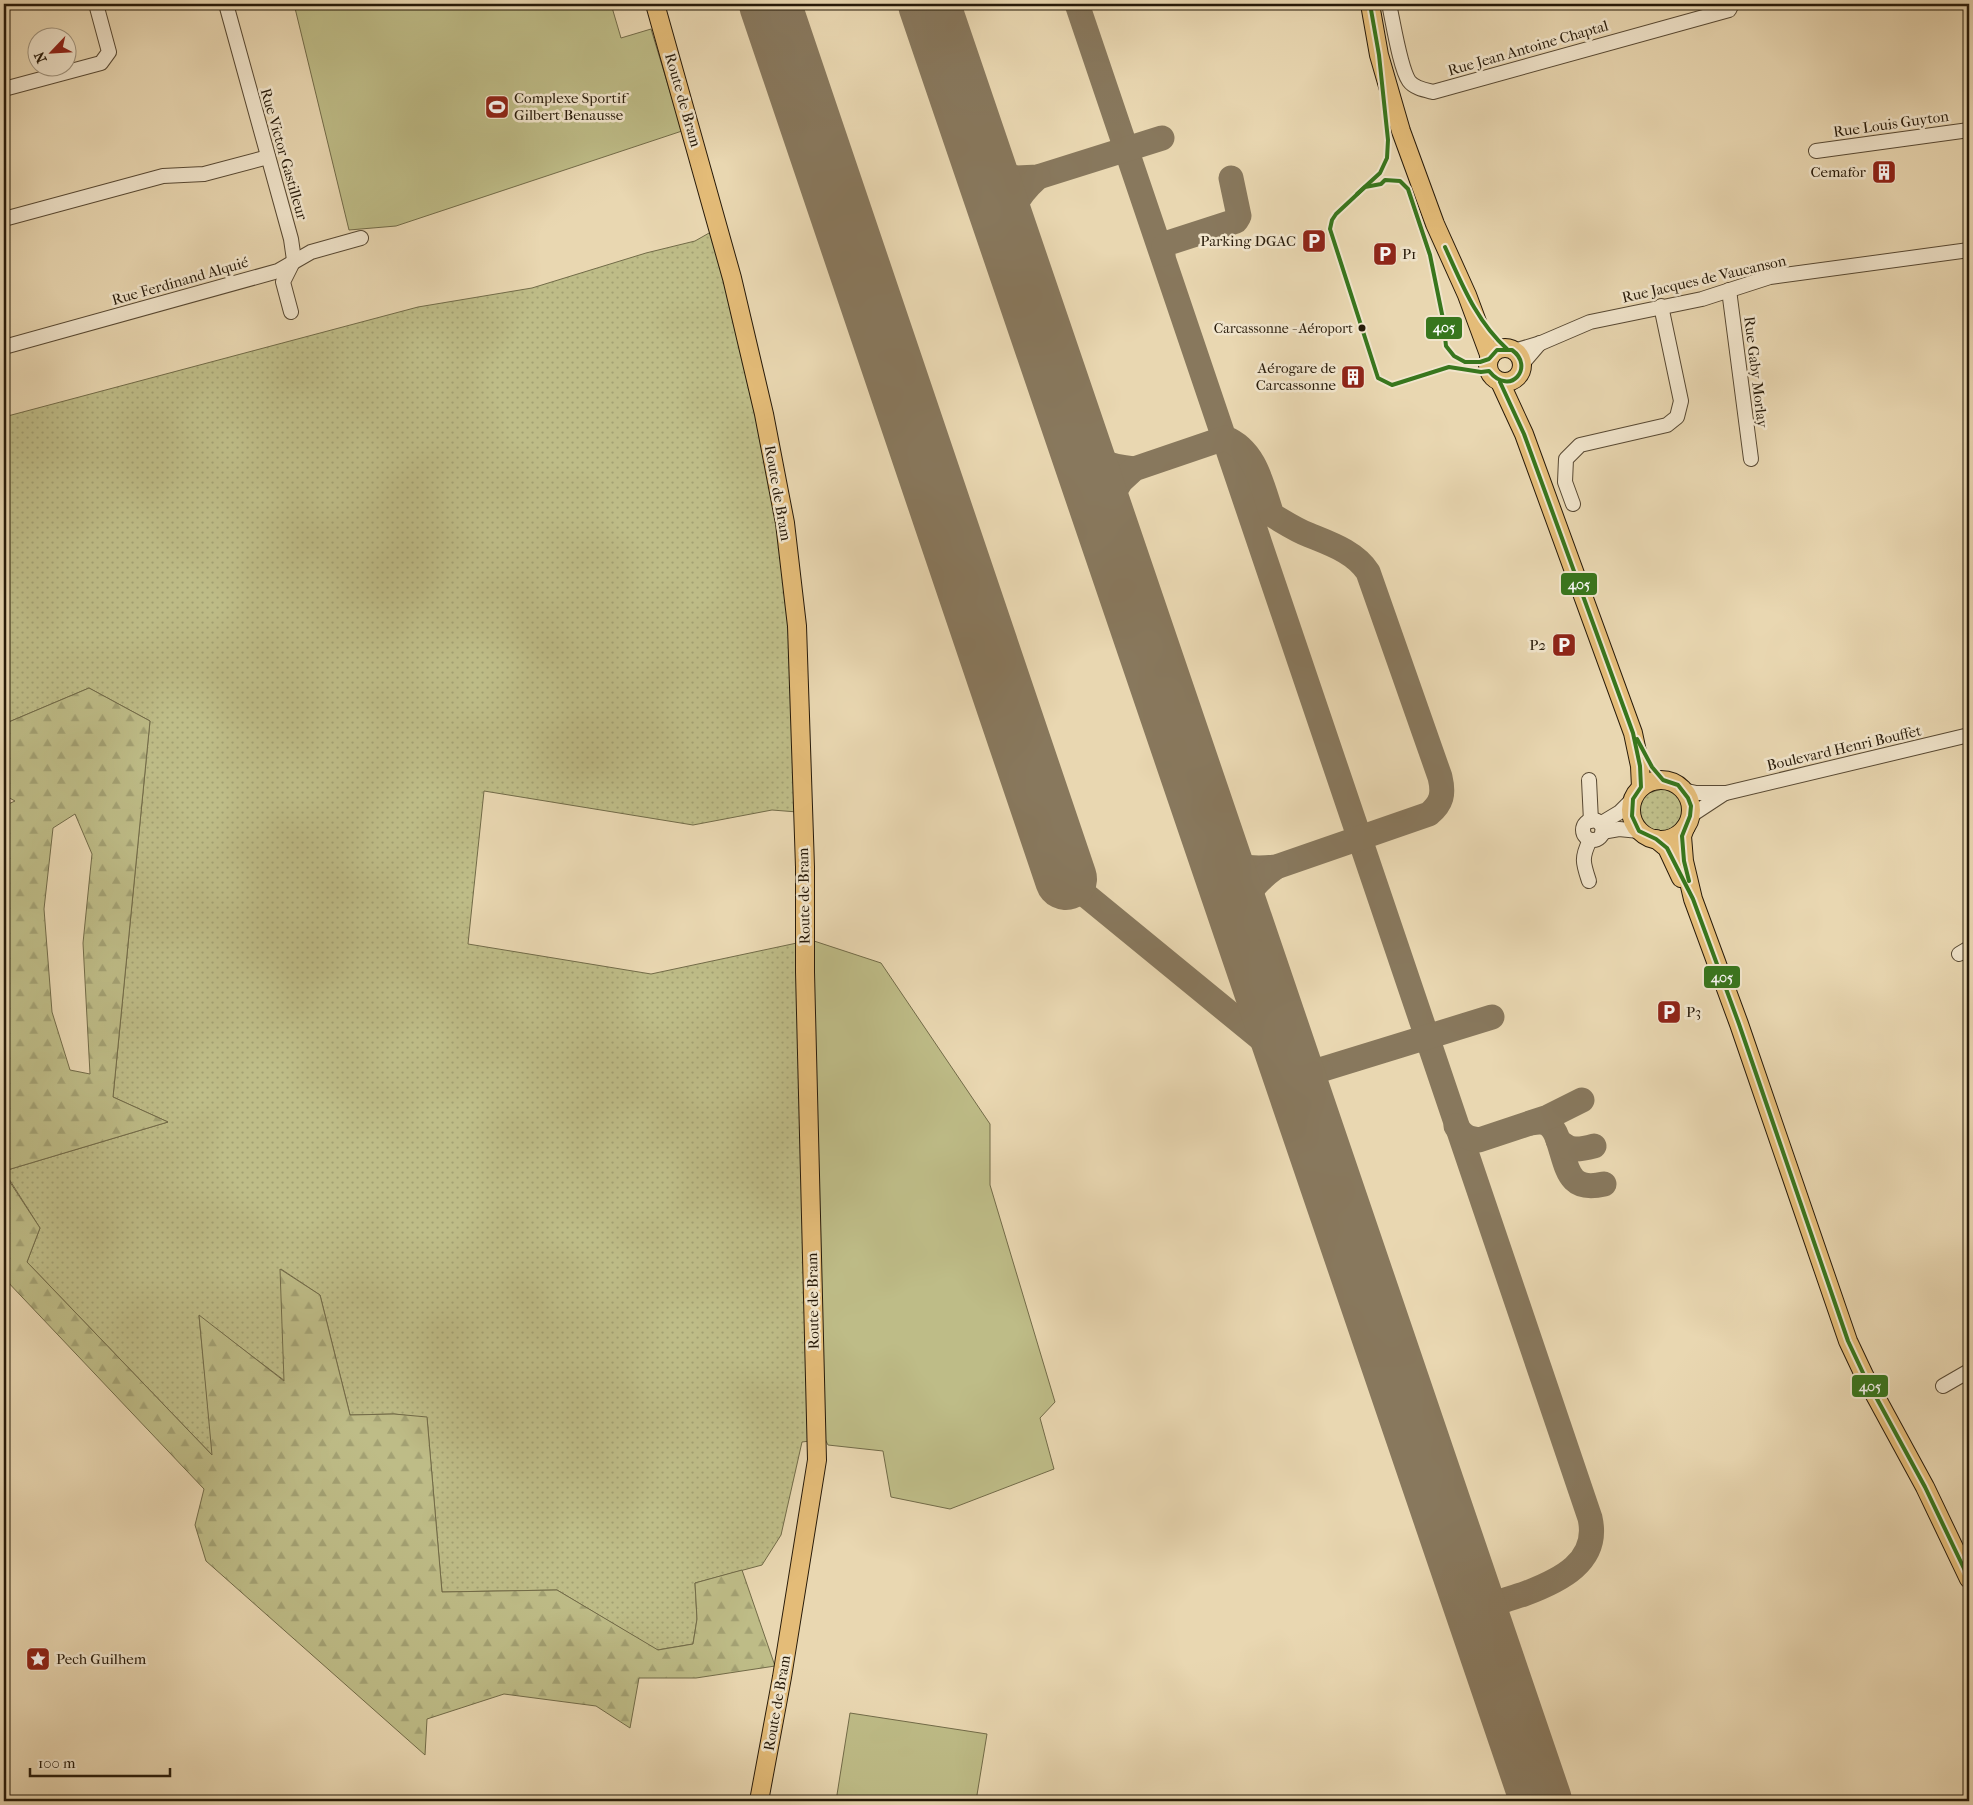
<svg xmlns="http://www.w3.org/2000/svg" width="1973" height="1805" font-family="'IM FELL French Canon',serif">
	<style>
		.grass { fill: url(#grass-dots); stroke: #726b48 }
		.forest { fill: url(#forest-firs); stroke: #726b48; fill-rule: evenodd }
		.park { fill: #bebc87; stroke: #726b48 }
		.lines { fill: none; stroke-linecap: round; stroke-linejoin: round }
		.taxiway { stroke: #88785d; stroke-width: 25 }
		.runway { stroke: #88785d; stroke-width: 62 }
		.minor-casing { stroke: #584933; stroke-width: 16 }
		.major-casing { stroke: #271a09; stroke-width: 20 }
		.minor { stroke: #f1e5cc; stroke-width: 14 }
		.major { stroke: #e4bc78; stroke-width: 18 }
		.bus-1-casing { stroke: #f1e5cc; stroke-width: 8 }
		.bus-1 { stroke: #38761d; stroke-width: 4 }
		.bus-dot { fill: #271a09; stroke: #f1e5cc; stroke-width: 2 }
		.labels { text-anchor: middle; stroke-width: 5; stroke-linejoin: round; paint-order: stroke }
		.bus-label { font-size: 14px; fill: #271a09; stroke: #f1e5cc; text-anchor: end }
		.street-label { font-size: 15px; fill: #271a09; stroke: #f1e5cc }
		.poi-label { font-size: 15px; fill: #271a09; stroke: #f1e5cc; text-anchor: start }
		.line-badge { stroke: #f1e5cc; stroke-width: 2 }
		.badge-label { font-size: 14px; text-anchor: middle; font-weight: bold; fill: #fff }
	</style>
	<defs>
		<pattern id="grass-dots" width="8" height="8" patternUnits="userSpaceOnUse" patternTransform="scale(1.25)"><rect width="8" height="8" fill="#bebc87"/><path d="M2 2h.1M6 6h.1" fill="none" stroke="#a3a173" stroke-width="1.8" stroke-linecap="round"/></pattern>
		<pattern id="forest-firs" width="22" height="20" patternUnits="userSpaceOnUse" patternTransform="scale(1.25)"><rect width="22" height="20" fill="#bebc87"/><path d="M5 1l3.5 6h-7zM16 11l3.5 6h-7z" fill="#a3a173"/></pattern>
	</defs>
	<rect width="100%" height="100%" fill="#e9d7b1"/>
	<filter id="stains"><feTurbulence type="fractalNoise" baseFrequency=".004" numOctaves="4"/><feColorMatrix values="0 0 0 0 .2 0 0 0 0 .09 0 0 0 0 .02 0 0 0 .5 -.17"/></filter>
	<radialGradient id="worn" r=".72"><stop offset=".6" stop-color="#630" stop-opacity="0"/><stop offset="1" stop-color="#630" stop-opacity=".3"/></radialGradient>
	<!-- grass -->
	<g class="grass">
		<path d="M725 224 782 465 810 813 772 810 693 825 484 791 468 944 651 974 811 940 825 1439 802 1442 781 1535 762 1565 695 1583 697 1619 693 1644 657 1650 557 1590 442 1592 427 1418 394 1414 350 1415 320 1295 281 1269 285 1381 199 1316 213 1456 27 1262 40 1228 4 1171 168 1122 113 1097 150 721 89 688 4 724V417L418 307 532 288 646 253 695 241Z"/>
		<path d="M1670 787C1706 810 1659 855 1638 817L1636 806 1640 795Z"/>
	</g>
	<!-- forest -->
	<g class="forest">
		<path d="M89 688 150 721 113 1097 168 1122 4 1171V806L15 801 4 795V724ZM75 814 92 854 83 943 90 1074 70 1070 52 1012 44 909 53 828Z"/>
		<path d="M4 1173 40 1228 27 1262 212 1455 199 1315 284 1381 280 1269 320 1295 350 1415 394 1414 427 1417 442 1592 557 1590 658 1650 693 1644 697 1619 695 1583 742 1570 775 1666 696 1678H639L630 1728 596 1706 504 1694 427 1719 425 1755 206 1561 195 1525 204 1489 4 1278Z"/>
	</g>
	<!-- park -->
	<g class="park">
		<path d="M294 4H611L621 38 651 29 682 131 396 226 349 230Z"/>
		<path d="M811 940 881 963 990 1124V1185L1055 1402 1040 1418 1054 1469 950 1509 891 1497 883 1451 828 1445 825 1439Z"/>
		<path d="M850 1713 987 1734 976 1801H836Z"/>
	</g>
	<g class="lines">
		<!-- taxiway -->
		<g class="taxiway">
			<path d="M1077 4 1590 1518C1600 1562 1559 1581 1524 1594 1513 1598 1498 1600 1489 1609 1483 1614 1482 1621 1481 1629"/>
			<path d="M978 148 988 161 998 171 1008 176 1017 178 1038 177 1162 138"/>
			<path d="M1011 246C1010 211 1012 201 1038 177"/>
			<path d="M1163 254 1164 246 1168 243 1236 221 1239 216 1231 178"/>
			<path d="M1078 442C1097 462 1106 466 1134 469"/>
			<path d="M1107 528V509L1109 500 1121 481 1134 469 1225 438C1256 450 1262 486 1272 515 1284 522 1296 530 1309 535 1331 544 1355 552 1368 572L1440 777C1444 794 1442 803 1429 814L1276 867C1243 870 1232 868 1213 840"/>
			<path d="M1066 879 1288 1061 1302 1070H1320L1492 1017"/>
			<path d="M1243 929C1243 897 1250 886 1276 867"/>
			<path d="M1302 1103C1302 1086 1306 1078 1320 1070"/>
			<path d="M1531 1123C1537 1122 1545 1121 1550 1126 1555 1130 1557 1137 1559 1143 1568 1171 1569 1192 1604 1184"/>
			<path d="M1456 1126C1463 1136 1467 1138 1479 1140L1548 1117 1582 1100"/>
			<path d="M1558 1140C1570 1152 1579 1150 1594 1146"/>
			<path d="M1468 1592C1477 1600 1485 1602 1497 1603"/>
		</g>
		<!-- runway -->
		<g class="runway">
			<path d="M770 4 1066 879"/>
			<path d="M929 4 1541 1801"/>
		</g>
		<defs>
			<g id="minor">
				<path d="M226 4 291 239 294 260 283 282 291 312"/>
				<path d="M1389 4C1393 21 1400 68 1409 81 1414 88 1425 90 1433 92L1729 10 1732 4"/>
				<path d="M4 89 101 63 109 52 96 4"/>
				<path d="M1816 151 1969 130"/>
				<path d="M4 219 163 176 204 174 268 157"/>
				<path d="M1729 290 1751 459"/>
				<path d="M4 347 278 271 311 252 361 238"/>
				<path d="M1514 351 1541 343 1590 322 1702 299 1770 277 1969 250"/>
				<path d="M1522 364 1540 343"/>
				<path d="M1573 504 1565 482 1566 459 1580 445 1667 425 1677 417 1681 401 1661 306"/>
				<path d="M1589 780 1591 821"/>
				<path d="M1683 790 1696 793H1726L1969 735"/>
				<path d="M1690 816 1725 793"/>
				<circle cx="1593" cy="830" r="10"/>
				<path d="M1600 824 1620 812 1633 799"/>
				<path d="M1602 832 1619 829 1639 831"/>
				<path d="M1589 881C1583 863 1581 858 1590 840"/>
				<path d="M1959 954 1969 948"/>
				<path d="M1943 1386 1969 1371"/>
			</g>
			<g id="major">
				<path d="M655 4 732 278 764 414 785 523 797 626 805 867V972L817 1460 782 1677 759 1801"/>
				<path d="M1370 4 1379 55 1401 131 1435 224 1467 295 1490 357"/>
				<circle cx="1505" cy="365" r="17"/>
				<path d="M1500 382 1524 434 1633 733 1640 766 1641 787"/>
				<circle cx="1661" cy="810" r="30"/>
				<path d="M1685 828 1682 836 1684 861 1693 899 1739 1024 1848 1341 1864 1375 1925 1487 1969 1579"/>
				<path d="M1656 839 1667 848 1681 878"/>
			</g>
		</defs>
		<!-- minor casing -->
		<use href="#minor" class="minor-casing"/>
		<!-- major casing -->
		<use href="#major" class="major-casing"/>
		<!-- minor -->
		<use href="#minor" class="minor"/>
		<!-- major -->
		<use href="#major" class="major"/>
		<defs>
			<g id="bus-1">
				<path d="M1385 180 1400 181 1408 189 1430 255 1443 319 1446 346 1454 356 1465 362H1480L1489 359 1497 350H1512C1535 366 1511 398 1489 371L1481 372 1449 367 1392 385 1378 378 1330 229 1332 220 1336 214 1365 187 1381 184Z"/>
				<path d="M1357 194 1380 173 1387 158 1388 140 1379 55 1370 4"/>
				<path d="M1445 247C1462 284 1476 321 1507 349"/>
				<path d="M1500 382 1524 434 1633 733 1640 766 1641 787 1633 799 1632 816 1639 831 1656 839 1667 848 1693 899 1739 1024 1848 1341 1864 1375 1925 1487 1969 1579"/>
				<path d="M1637 739 1652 767 1663 780 1678 785 1688 798 1691 806 1690 816 1682 836 1684 861 1689 881"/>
			</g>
		</defs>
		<!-- bus-1 casing -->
		<use href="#bus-1" class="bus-1-casing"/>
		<!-- bus-1 -->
		<use href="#bus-1" class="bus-1"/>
	</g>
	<!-- icons -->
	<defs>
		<symbol id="stadium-square" viewBox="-11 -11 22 22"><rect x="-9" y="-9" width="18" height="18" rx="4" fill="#8f2418" stroke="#f1e5cc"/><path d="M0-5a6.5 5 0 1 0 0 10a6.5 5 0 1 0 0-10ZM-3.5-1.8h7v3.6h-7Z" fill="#fff"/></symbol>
		<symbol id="building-square" viewBox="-11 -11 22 22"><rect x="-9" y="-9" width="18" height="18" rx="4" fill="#8f2418" stroke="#f1e5cc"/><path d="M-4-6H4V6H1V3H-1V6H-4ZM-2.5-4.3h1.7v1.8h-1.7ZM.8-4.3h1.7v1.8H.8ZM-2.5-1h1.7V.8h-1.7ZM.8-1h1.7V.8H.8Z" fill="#fff"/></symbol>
		<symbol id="parking-square" viewBox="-11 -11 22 22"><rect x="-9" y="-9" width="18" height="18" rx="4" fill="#8f2418" stroke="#f1e5cc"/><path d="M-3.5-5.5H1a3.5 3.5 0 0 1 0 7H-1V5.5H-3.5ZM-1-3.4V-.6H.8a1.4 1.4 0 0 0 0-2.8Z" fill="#fff"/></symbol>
		<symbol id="sight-square" viewBox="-11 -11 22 22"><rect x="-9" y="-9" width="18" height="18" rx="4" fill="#8f2418" stroke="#f1e5cc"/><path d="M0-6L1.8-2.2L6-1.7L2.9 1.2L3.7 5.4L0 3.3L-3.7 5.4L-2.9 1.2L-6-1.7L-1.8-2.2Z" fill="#fff"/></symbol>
	</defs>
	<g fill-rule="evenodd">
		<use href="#stadium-square" x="483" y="93" width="28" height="28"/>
		<use href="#building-square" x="1870" y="158" width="28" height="28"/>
		<use href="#parking-square" x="1300" y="227" width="28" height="28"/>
		<use href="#parking-square" x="1371" y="240" width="28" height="28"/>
		<use href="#building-square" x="1339" y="363" width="28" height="28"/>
		<use href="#parking-square" x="1550" y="631" width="28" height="28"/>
		<use href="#parking-square" x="1655" y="998" width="28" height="28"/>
		<use href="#sight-square" x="24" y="1645" width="28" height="28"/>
	</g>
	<!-- markers -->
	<circle class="bus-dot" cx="1362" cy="328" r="4.5"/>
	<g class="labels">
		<!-- bus labels -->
		<g class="bus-label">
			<text x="1353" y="333">Carcassonne - Aéroport</text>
		</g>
		<!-- street labels -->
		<g class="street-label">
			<text transform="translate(1528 48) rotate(-16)" y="5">Rue Jean Antoine Chaptal</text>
			<text transform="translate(683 100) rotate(74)" y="5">Route de Bram</text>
			<text transform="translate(1891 124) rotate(-8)" y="5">Rue Louis Guyton</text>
			<text transform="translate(284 154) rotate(74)" y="5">Rue Victor Gastilleur</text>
			<text transform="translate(1704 279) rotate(-13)" y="5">Rue Jacques de Vaucanson</text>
			<text transform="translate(180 281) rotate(-16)" y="5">Rue Ferdinand Alquié</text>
			<text transform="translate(1756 372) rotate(83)" y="5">Rue Gaby Morlay</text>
			<text transform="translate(778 493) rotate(80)" y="5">Route de Bram</text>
			<text transform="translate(1844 748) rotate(-13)" y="5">Boulevard Henri Bouffet</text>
			<text transform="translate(804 896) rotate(-91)" y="5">Route de Bram</text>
			<text transform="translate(813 1301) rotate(-91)" y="5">Route de Bram</text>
			<text transform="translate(777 1703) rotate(-80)" y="5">Route de Bram</text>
		</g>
		<!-- poi labels -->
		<g class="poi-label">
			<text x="514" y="103">Complexe Sportif<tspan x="514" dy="17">Gilbert Benausse</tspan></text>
			<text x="1866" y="177" text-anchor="end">Cemafor</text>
			<text x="1296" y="246" text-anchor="end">Parking DGAC</text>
			<text x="1402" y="259">P1</text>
			<text x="1336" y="373" text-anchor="end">Aérogare de<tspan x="1336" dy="17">Carcassonne</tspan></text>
			<text x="1546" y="650" text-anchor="end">P2</text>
			<text x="1686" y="1017">P3</text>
			<text x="56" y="1664">Pech Guilhem</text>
		</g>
	</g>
	<g class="line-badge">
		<rect x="1425" y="316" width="38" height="24" rx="5" fill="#38761d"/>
		<rect x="1560" y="572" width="38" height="24" rx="5" fill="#38761d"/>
		<rect x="1703" y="965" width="38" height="24" rx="5" fill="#38761d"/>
		<rect x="1851" y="1374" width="38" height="24" rx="5" fill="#38761d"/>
	</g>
	<g class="badge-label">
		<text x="1444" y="332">405</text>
		<text x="1579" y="589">405</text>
		<text x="1722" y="982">405</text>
		<text x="1870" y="1391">405</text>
	</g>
	<!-- margin -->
	<rect width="1973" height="1805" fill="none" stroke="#e9d7b1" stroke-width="20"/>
	<rect x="5" y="5" width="1963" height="1795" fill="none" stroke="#271a09" stroke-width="2.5"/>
	<rect x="10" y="10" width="1953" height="1785" fill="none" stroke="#271a09"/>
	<!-- north arrow -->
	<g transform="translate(52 52) rotate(245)"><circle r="24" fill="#f1e5cc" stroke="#a0947e"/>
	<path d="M0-4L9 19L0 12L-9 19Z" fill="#8f2418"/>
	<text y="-8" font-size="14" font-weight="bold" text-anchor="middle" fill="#271a09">N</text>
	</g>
	<!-- scale -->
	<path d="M30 1768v8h140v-8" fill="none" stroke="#271a09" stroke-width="2.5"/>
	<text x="38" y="1768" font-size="15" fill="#271a09" stroke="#f1e5cc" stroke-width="4" paint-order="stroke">100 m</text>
	<rect width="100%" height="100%" filter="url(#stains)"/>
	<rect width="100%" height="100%" fill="url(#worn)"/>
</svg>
